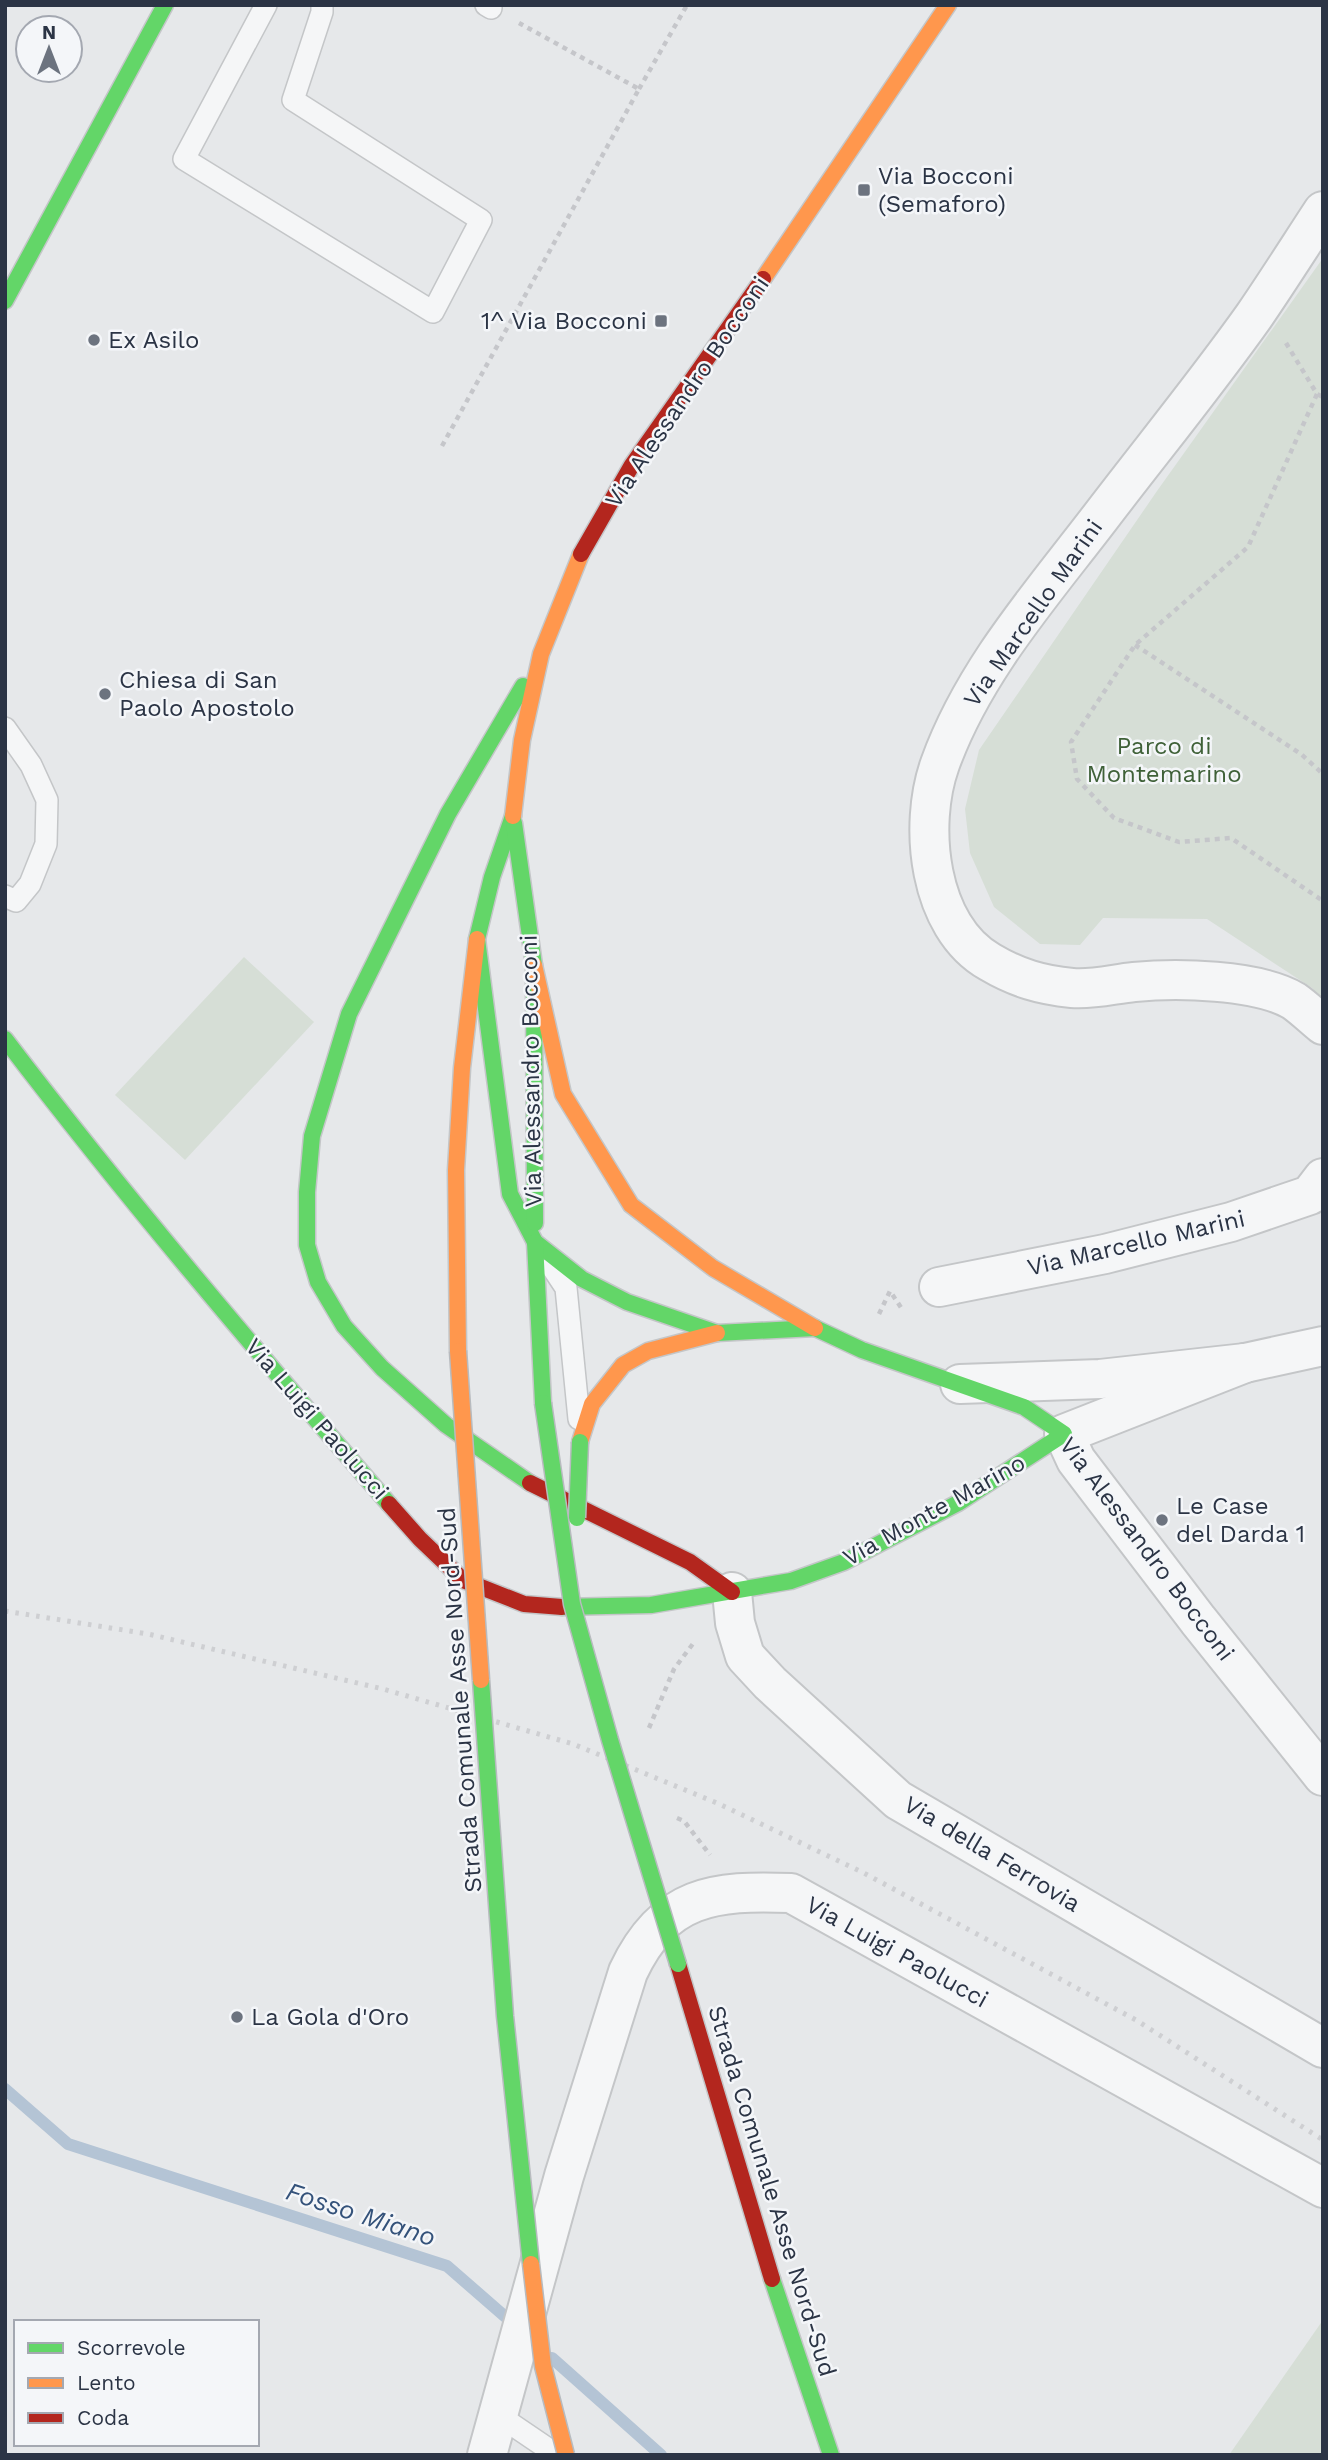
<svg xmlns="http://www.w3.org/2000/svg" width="1328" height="2460" font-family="'Work Sans',sans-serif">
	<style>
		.green { fill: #d6ded6 }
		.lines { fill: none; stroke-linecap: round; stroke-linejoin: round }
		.stream { stroke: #b4c4d5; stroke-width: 12 }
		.lane-casing { stroke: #c4c6c8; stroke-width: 24 }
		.street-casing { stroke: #c4c6c8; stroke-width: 42 }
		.fast-casing { stroke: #c4c6c8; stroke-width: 19 }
		.slow-casing { stroke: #c4c6c8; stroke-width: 19 }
		.jam-casing { stroke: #c4c6c8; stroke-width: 19 }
		.path { stroke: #c5c6ca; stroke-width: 4.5; stroke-dasharray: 5 5; stroke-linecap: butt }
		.lane { stroke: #f5f6f7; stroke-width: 21 }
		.street { stroke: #f5f6f7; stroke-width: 38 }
		.fast { stroke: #63d668; stroke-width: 16 }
		.slow { stroke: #ff974d; stroke-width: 16 }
		.jam { stroke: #b3261e; stroke-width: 16 }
		.rail { stroke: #cecfd2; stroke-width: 5; stroke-dasharray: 3.5 7; stroke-linecap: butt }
		.fast-bridge-casing { stroke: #b8bbbf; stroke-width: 19; stroke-linecap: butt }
		.slow-bridge-casing { stroke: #b8bbbf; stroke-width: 19; stroke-linecap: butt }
		.fast-bridge { stroke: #63d668; stroke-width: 16 }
		.slow-bridge { stroke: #ff974d; stroke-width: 16 }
		.poi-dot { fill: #6c737f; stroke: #f4f6f9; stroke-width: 2.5 }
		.labels { text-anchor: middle; stroke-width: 5; stroke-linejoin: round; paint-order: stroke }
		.poi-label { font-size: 24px; fill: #2b3445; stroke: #f4f6f9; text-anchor: start }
		.street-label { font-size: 24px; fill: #2b3445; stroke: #f4f6f9 }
		.park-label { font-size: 24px; fill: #3f6138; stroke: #f4f6f9 }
		.water-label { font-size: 26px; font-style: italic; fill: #34527a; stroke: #f4f6f9 }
	</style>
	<rect width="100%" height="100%" fill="#e6e8ea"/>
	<!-- green -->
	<g class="green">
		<path d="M1323 258V1001L1312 988 1207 919 1103 918 1080 945 1040 944 994 907 970 853 965 809 979 750 1157 491Z"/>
		<path d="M244 957 314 1022 185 1160 115 1095Z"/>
		<path d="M1323 2320V2455H1229Z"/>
	</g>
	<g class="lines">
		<!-- stream -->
		<g class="stream">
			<path d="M5 2089 68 2144 447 2266 517 2327"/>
			<path d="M552 2358 661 2455"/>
		</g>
		<defs>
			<g id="lane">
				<path d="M266 5 184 159 433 312 481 220 293 100 322 12V5"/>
				<path d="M486 5 491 8"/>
				<path d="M5 728 31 765 47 800 46 844 30 884 16 901 5 896"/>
				<path d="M552 1267 566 1288 579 1419"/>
				<path d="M498 2415 557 2455"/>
			</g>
			<g id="street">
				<path d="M1323 211C1300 246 1278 281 1254 316 1205 385 1150 452 1099 519 1040 596 973 672 940 764 918 825 928 927 990 962 1017 978 1041 985 1072 988 1092 990 1114 984 1134 982 1176 978 1257 979 1294 1001 1304 1008 1313 1017 1323 1025"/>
				<path d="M939 1287 1105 1254 1231 1222 1310 1195 1323 1178"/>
				<path d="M1245 1363 1064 1434 1076 1460 1198 1620 1323 1776"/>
				<path d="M960 1384 1100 1379 1245 1363 1323 1346"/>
				<path d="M732 1592 735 1623 745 1656 770 1683 898 1800 1323 2048"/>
				<path d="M487 2455 564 2176 628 1972C664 1895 714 1890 791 1893L1323 2188"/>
			</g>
			<g id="fast">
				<path d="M5 301 165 5"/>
				<path d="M523 686 448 814 349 1014 312 1136 307 1192V1245L318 1282 344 1326 382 1368 446 1425 530 1483"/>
				<path d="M513 816 492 877 477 939 510 1194 535 1242 582 1279 627 1302 717 1333 815 1328"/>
				<path d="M514 823 534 965 535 1223"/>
				<path d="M5 1039C127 1199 257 1352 389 1504"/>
				<path d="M535 1242 543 1403"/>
				<path d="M562 1607 651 1605 791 1581 844 1562 958 1503 1064 1434 1024 1407 862 1350 815 1328"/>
				<path d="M772 2279 831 2455"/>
			</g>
			<g id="slow">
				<path d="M763 279 948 5"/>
				<path d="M513 816 522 740 541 654 581 554"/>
				<path d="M534 965 563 1094 631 1205 713 1268 815 1328"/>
				<path d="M458 1351 456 1170 462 1068 477 939"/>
				<path d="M580 1442 592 1404 623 1365 648 1351 717 1333"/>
			</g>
			<g id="jam">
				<path d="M581 554 632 465 763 279"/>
				<path d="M530 1483 690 1562 732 1592"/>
				<path d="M389 1504 420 1539 463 1580 524 1604 562 1607"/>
				<path d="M678 1964 772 2279"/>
			</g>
		</defs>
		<!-- lane casing -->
		<use href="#lane" class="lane-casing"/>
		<!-- street casing -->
		<use href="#street" class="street-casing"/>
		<!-- fast casing -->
		<use href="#fast" class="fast-casing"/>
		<!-- slow casing -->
		<use href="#slow" class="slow-casing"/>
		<!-- jam casing -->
		<use href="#jam" class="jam-casing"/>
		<!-- path -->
		<g class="path">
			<path d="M639 89 687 5"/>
			<path d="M1286 343 1317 394 1323 397"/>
			<path d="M1317 394 1248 547 1135 645 1071 742 1077 779 1114 818 1179 842 1231 838 1323 901"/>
			<path d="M442 446 639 89 519 23"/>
			<path d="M1135 645 1301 754 1323 774"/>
			<path d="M879 1314 890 1291 902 1309"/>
			<path d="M649 1728 674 1669 695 1641"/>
			<path d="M677 1818 684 1821 710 1855"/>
		</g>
		<!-- lane -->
		<use href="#lane" class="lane"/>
		<!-- street -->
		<use href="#street" class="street"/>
		<!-- fast -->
		<use href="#fast" class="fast"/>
		<!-- slow -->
		<use href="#slow" class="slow"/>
		<!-- jam -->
		<use href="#jam" class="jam"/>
		<!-- rail -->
		<path class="rail" d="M5 1611 148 1634 383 1689 573 1744 717 1803 862 1872 1136 2020 1323 2140"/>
		<defs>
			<g id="fast-bridge">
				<path d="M543 1403 572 1604 610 1740 678 1964"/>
				<path d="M577 1518 580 1442"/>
				<path d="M481 1680 505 2016 531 2264"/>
			</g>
			<g id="slow-bridge">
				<path d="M458 1351 481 1680"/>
				<path d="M531 2264 543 2366 566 2455"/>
			</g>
		</defs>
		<!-- fast-bridge casing -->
		<use href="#fast-bridge" class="fast-bridge-casing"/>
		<!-- slow-bridge casing -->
		<use href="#slow-bridge" class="slow-bridge-casing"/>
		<!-- fast-bridge -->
		<use href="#fast-bridge" class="fast-bridge"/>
		<!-- slow-bridge -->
		<use href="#slow-bridge" class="slow-bridge"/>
	</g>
	<!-- markers -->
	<g class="poi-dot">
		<rect x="857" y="183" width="14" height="14" rx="3.5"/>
		<rect x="654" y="314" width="14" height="14" rx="3.5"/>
		<circle cx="94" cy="340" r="7"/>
		<circle cx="105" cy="694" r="7"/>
		<circle cx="1162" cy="1520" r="7"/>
		<circle cx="237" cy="2017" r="7"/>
	</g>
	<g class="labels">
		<!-- poi labels -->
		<g class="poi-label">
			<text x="878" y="184">Via Bocconi<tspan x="878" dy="28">(Semaforo)</tspan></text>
			<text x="647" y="329" text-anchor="end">1^ Via Bocconi</text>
			<text x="108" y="348">Ex Asilo</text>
			<text x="119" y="688">Chiesa di San<tspan x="119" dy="28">Paolo Apostolo</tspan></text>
			<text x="1176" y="1514">Le Case<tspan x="1176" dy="28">del Darda 1</tspan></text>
			<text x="251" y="2025">La Gola d'Oro</text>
		</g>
		<!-- street labels -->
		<g class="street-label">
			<text transform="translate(687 392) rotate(-56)" y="8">Via Alessandro Bocconi</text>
			<text transform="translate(1033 613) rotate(-55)" y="8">Via Marcello Marini</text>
			<text transform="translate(531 1071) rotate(-91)" y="8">Via Alessandro Bocconi</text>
			<text transform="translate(1136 1243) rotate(-13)" y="8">Via Marcello Marini</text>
			<text transform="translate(317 1419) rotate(49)" y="8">Via Luigi Paolucci</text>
			<text transform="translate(934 1510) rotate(-29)" y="8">Via Monte Marino</text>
			<text transform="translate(1147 1549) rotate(53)" y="8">Via Alessandro Bocconi</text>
			<text transform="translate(460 1700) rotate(-94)" y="8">Strada Comunale Asse Nord-Sud</text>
			<text transform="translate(992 1854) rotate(31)" y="8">Via della Ferrovia</text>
			<text transform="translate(897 1952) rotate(29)" y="8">Via Luigi Paolucci</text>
			<text transform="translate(772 2191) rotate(73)" y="8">Strada Comunale Asse Nord-Sud</text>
		</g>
		<!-- park labels -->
		<g class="park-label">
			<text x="1164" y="754">Parco di<tspan x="1164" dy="28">Montemarino</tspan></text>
		</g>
		<!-- water labels -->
		<g class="water-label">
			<text transform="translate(361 2214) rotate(18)" y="9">Fosso Miano</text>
		</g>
	</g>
	<!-- border -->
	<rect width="1328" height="2460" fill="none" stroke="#2b3445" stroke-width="14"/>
	<!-- legend -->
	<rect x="14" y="2320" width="245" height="126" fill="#f4f6f9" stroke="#a4a8b1" stroke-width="2"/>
	<rect x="28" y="2343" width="35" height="10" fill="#63d668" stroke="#a4a8b1" stroke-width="2"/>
	<text x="77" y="2355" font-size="21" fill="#2b3445">Scorrevole</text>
	<rect x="28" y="2378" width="35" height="10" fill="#ff974d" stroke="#a4a8b1" stroke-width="2"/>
	<text x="77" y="2390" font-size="21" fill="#2b3445">Lento</text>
	<rect x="28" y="2413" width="35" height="10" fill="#b3261e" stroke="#a4a8b1" stroke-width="2"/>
	<text x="77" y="2425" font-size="21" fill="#2b3445">Coda</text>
	<!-- north arrow -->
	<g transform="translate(49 49)"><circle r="33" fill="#f4f6f9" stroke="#a4a8b1" stroke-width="2"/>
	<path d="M0-5L12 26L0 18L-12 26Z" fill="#6c737f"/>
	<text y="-10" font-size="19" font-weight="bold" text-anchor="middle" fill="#2b3445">N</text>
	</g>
</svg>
